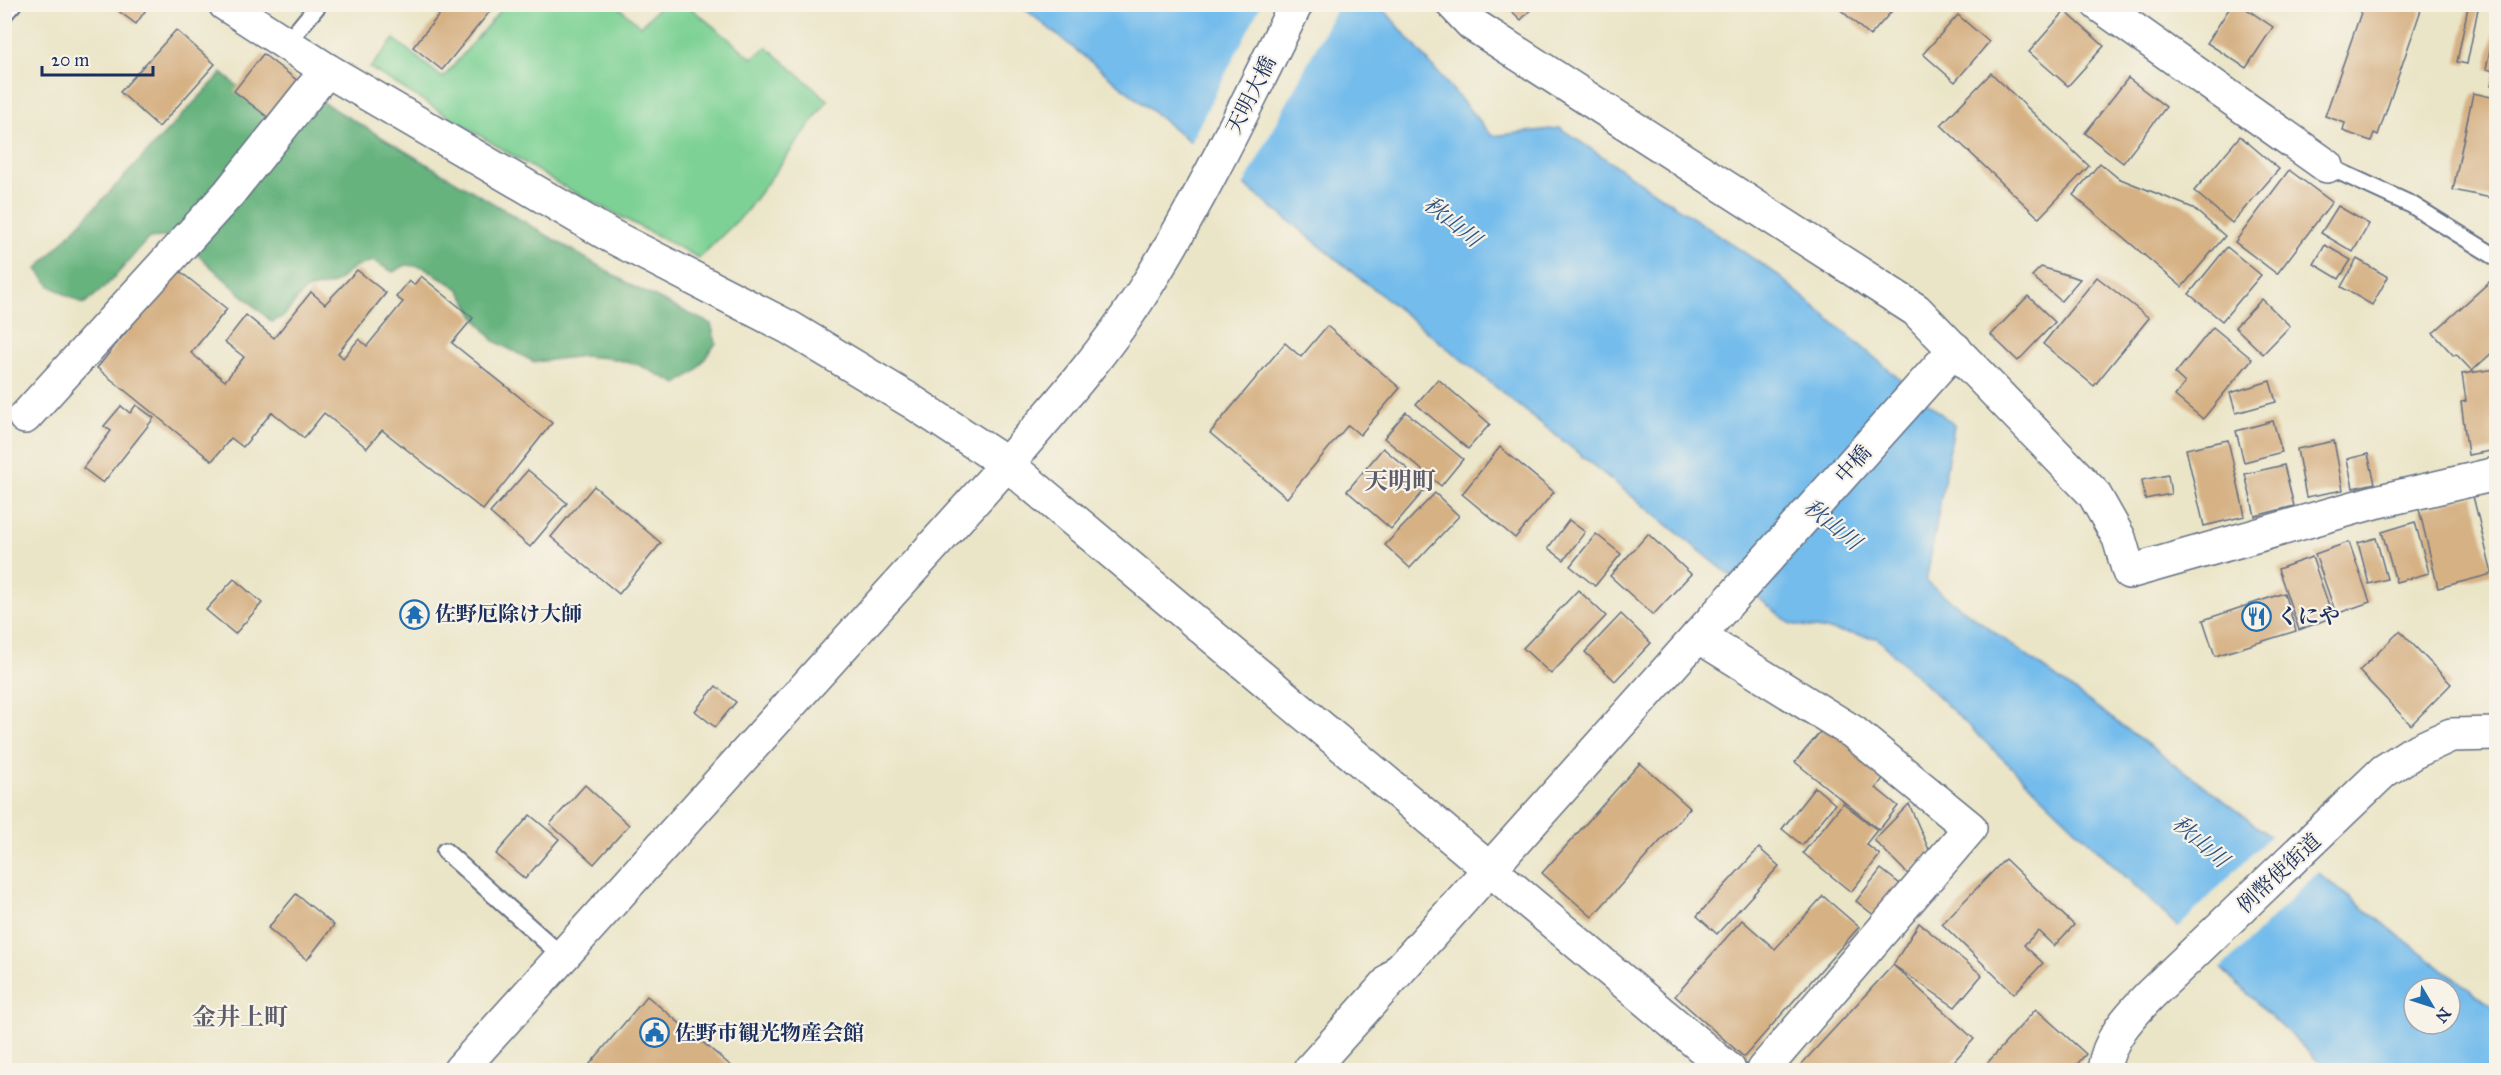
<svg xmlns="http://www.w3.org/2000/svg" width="2501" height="1075" font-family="'IM FELL Great Primer','Noto Serif JP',serif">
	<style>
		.green { fill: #7dd194; stroke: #4c8079; stroke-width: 1.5 }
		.forest { fill: #66b37e; stroke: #40716e; stroke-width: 1.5 }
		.water { fill: #73bcec; stroke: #4776a5; stroke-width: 1.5; fill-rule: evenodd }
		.pier { fill: #ebe5c8 }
		.building { fill: #d6b184 }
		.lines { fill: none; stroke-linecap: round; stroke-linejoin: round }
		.lane-casing { stroke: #646f83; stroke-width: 20 }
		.street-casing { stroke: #646f83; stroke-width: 36 }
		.secondary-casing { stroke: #646f83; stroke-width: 36 }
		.primary-casing { stroke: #646f83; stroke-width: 36 }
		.lane { stroke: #fff; stroke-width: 16 }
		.street { stroke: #fff; stroke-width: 33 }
		.secondary { stroke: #fff; stroke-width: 33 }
		.primary { stroke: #fff; stroke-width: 33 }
		.labels { text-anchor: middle; stroke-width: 4.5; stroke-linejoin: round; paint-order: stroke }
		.street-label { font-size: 21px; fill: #1b2f5e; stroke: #f7f3e8 }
		.poi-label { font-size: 21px; font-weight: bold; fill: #1b2f5e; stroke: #f7f3e8; text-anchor: start }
		.water-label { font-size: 22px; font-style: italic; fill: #315282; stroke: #f7f3e8 }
		.quarter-label { font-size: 24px; font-weight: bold; fill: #5c5c6b; stroke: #f7f3e8 }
	</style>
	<rect width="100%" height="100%" fill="#f7f3e8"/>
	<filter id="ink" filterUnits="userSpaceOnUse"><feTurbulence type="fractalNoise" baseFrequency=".0167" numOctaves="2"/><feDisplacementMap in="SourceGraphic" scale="12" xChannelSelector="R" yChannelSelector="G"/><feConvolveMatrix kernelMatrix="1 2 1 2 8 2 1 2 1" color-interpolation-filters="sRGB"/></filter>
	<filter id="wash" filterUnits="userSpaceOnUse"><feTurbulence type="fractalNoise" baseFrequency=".008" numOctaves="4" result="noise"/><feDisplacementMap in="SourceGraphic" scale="24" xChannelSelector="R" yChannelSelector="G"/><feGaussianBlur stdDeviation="1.35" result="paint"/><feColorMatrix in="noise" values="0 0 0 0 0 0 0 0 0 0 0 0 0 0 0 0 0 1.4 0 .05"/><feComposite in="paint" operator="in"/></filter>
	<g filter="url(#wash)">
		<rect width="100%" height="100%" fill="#ebe5c8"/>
		<!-- green -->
		<path class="green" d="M506 4 616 5 641 26 661 5H687L752 58 767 47 828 100 745 213 699 258 559 184 370 68 394 39 443 78Z"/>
		<!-- forest -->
		<path class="forest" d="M222 73 286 128 314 97 634 287 711 324 716 343 696 371 677 384 637 364 609 358 583 356 534 362 494 341 477 320 459 289 424 267 406 265 393 272 373 261 354 267 334 284 305 290 284 316 272 322 177 236 149 238C128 260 109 288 83 304L50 286 37 269Z"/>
		<!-- water -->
		<path class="water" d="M1020 5H1380L1492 136 1560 128 1776 274 1954 425 1926 582 2203 785 2496 1010V1070H2327L1877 638 1791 624ZM2414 988H2450V1024H2414Z"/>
		<!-- pier -->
		<g class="pier">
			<path d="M1261 5H1338L1243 187 1190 143Z"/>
			<path d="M2272 834 2319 871 2219 971 2176 930Z"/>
		</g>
		<g id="blocks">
			<!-- building -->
			<g class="building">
				<path d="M109 4H150L136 24Z"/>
				<path d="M448 4H496L442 70 413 47Z"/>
				<path d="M1504 4H1536L1521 20Z"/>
				<path d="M1834 4H1898L1870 36Z"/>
				<path d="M2232 4H2239L2273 27 2246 68 2207 43Z"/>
				<path d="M2364 4H2423L2378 135 2374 133 2371 141 2343 131 2345 123 2325 116Z"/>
				<path d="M2468 7 2478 9 2467 64 2457 62Z"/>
				<path d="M2065 11 2104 46 2068 86 2029 52Z"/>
				<path d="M1958 15 1989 42 1955 82 1923 54Z"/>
				<path d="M2495 25H2496V86L2491 85 2495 71 2486 69Z"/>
				<path d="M176 30 215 64 159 127 120 92Z"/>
				<path d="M263 54 303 85 274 122 234 91Z"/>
				<path d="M1991 73 2089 166 2039 218 1941 125Z"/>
				<path d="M2128 78 2166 107 2123 163 2085 133Z"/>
				<path d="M2473 93 2496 98V199L2453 190Z"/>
				<path d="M2240 136 2279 169 2232 223 2194 191Z"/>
				<path d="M2100 163 2118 178 2193 208 2225 236 2182 287 2073 195Z"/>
				<path d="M2289 170 2332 202 2277 274 2235 242Z"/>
				<path d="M2338 206 2369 224 2353 252 2321 233Z"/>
				<path d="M2325 245 2351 260 2339 279 2314 264Z"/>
				<path d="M2227 247 2261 275 2222 321 2189 294Z"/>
				<path d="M2357 259 2388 277 2372 305 2341 287Z"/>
				<path d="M2041 267 2080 279 2061 301 2032 276Z"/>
				<path d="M177 269 227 309 191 353 225 381 244 357 225 342 246 315 274 338 311 292 325 304 357 270 386 293 338 353 343 358 359 339 367 346 403 302 396 297 409 281 414 285 421 276 473 318 452 343 552 423 483 510 382 430 367 448 324 413 304 438 272 412 243 447 231 438 212 461 97 368Z"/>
				<path d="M2496 276V349L2472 371 2456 354 2454 356 2433 333Z"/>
				<path d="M2097 277 2149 318 2094 386 2043 344Z"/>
				<path d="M2028 296 2055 322 2018 361 1991 335Z"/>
				<path d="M2262 299 2290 326 2263 354 2235 327Z"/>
				<path d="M1327 326 1400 388 1360 435 1348 425 1287 498 1210 433 1285 343 1301 357Z"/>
				<path d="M2213 327 2252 359 2203 419 2175 396 2185 383 2175 374Z"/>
				<path d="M2496 369V450L2468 455 2461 402 2466 401 2462 374Z"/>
				<path d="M1438 379 1490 424 1468 449 1416 404Z"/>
				<path d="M2270 381 2276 402 2236 413 2230 393Z"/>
				<path d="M136 405 154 418 103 483 83 468 111 431 104 426 121 406 130 413Z"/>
				<path d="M1406 412 1463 459 1441 486 1384 438Z"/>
				<path d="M2273 421 2282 452 2244 462 2236 431Z"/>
				<path d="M2228 440 2245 516 2204 526 2186 449Z"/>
				<path d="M2334 441 2343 490 2306 497 2297 449Z"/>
				<path d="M1500 447 1554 492 1515 538 1462 494Z"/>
				<path d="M1383 448 1428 486 1391 529 1347 491Z"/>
				<path d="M2368 454 2375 483 2353 488 2347 459Z"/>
				<path d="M2284 465 2294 506 2255 516 2245 474Z"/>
				<path d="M528 470 567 503 530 547 490 513Z"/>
				<path d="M2168 475 2171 494 2145 499 2142 480Z"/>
				<path d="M594 486 661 543 619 594 551 537Z"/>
				<path d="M1435 493 1459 516 1410 568 1385 545Z"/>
				<path d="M2473 496 2492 574 2438 588 2419 509Z"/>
				<path d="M1569 520 1585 532 1564 560 1548 548Z"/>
				<path d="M2415 522 2429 573 2396 582 2382 532Z"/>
				<path d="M1596 534 1621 554 1595 586 1570 566Z"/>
				<path d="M1648 534 1691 574 1653 615 1610 576Z"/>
				<path d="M2376 538 2387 579 2369 584 2358 543Z"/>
				<path d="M2349 542 2370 602 2336 614 2315 554Z"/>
				<path d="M2312 557 2333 617 2299 630 2278 569Z"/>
				<path d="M234 579 262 603 235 634 206 610Z"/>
				<path d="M1578 590 1606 616 1551 674 1523 648Z"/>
				<path d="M2284 593 2296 631 2215 656 2203 620Z"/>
				<path d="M1621 614 1651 643 1615 681 1585 652Z"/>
				<path d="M2400 631 2451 684 2411 725 2359 671Z"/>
				<path d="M716 686 736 702 715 727 695 711Z"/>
				<path d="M1827 724 1887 773 1876 788 1898 806 1879 830 1795 762Z"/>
				<path d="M1640 763 1690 808 1592 917 1542 873Z"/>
				<path d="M585 785 629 825 594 864 550 824Z"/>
				<path d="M1815 787 1835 804 1802 845 1782 829Z"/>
				<path d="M1843 803 1877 830 1866 844 1880 855 1851 892 1803 853Z"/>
				<path d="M1909 804 1930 852 1908 874 1874 840Z"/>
				<path d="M530 815 559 839 525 879 496 854Z"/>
				<path d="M1759 848 1779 866 1717 934 1697 916Z"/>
				<path d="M2005 859 2074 925 2054 946 2038 931 2024 945 2043 963 2014 994 1942 924Z"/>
				<path d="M1881 869 1905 888 1880 920 1856 901Z"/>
				<path d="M296 894 334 925 307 960 268 928Z"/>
				<path d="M1823 896 1859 927 1744 1057 1675 996 1742 920 1775 949Z"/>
				<path d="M1919 923 1982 975 1955 1007 1893 965 1974 1039 1946 1070H1796L1893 965Z"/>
				<path d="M647 996 736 1070H585Z"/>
				<path d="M2036 1009 2086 1054 2072 1070H1981Z"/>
			</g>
		</g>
	</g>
	<g filter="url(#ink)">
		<use href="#blocks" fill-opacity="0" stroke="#646f83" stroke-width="1.5"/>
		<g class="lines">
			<defs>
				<g id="lane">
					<path d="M4 14 13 4"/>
					<path d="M286 44 319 4"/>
					<path d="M2327 166 2412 205 2496 257"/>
					<path d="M445 851 562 956"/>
				</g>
				<g id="street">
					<path d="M1453 4 1472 24 1916 310 2094 494 2119 538 2129 572 2371 503 2496 474"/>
					<path d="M2098 4 2327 166"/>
					<path d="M25 417 229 193 327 70"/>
					<path d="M1763 1070 1970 828 1853 732 1698 636 1955 349"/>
				</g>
				<g id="secondary">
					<path d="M225 4 327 70 611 236 790 328 911 401 1007 464 1729 1070"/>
					<path d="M460 1070 1007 464C1052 411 1099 359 1137 301 1198 206 1246 105 1296 4"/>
					<path d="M1310 1070 1698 636"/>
				</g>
				<path id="primary" d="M2104 1070C2108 1039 2129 1017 2150 995L2384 771 2412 753 2451 735 2496 734"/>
			</defs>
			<!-- lane casing -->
			<use href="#lane" class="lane-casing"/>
			<!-- street casing -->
			<use href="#street" class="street-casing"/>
			<!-- secondary casing -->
			<use href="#secondary" class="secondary-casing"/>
			<!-- primary casing -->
			<use href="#primary" class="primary-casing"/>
			<!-- lane -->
			<use href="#lane" class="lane"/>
			<!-- street -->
			<use href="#street" class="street"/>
			<!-- secondary -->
			<use href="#secondary" class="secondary"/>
			<!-- primary -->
			<use href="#primary" class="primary"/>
		</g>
	</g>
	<!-- icons -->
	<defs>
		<symbol id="temple-ring" viewBox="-11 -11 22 22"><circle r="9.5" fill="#f7f3e8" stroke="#1f6fb2" stroke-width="1.5"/><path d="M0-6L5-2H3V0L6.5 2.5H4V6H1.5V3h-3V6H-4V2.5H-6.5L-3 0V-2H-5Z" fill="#1f6fb2"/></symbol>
		<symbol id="restaurant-ring" viewBox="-11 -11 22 22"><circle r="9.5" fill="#f7f3e8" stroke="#1f6fb2" stroke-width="1.5"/><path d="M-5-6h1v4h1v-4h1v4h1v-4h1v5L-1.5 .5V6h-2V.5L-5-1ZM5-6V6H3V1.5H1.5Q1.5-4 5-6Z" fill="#1f6fb2"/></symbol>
		<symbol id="civic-ring" viewBox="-11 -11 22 22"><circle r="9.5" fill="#f7f3e8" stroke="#1f6fb2" stroke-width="1.5"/><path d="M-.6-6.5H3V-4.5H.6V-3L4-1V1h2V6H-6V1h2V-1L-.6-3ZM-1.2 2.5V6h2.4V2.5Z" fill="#1f6fb2"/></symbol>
	</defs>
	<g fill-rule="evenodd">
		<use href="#temple-ring" x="398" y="598" width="33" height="33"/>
		<use href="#restaurant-ring" x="2240" y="600" width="33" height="33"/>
		<use href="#civic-ring" x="638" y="1016" width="33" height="33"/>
	</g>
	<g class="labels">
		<!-- street labels -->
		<g class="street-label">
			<text transform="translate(1251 95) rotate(-63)" y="7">天明大橋</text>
			<text transform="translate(1853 464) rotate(-48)" y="7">中橋</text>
			<text transform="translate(2279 873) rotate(-43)" y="7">例幣使街道</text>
		</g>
		<!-- poi labels -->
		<g class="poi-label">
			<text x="435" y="621">佐野厄除け大師</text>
			<text x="2277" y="623">くにや</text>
			<text x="675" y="1040">佐野市観光物産会館</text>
		</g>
		<!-- water labels -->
		<g class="water-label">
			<text transform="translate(1453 221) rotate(39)" y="8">秋山川</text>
			<text transform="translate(1833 524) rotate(39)" y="8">秋山川</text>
			<text transform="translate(2201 841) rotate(41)" y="8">秋山川</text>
		</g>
		<!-- quarter labels -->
		<g class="quarter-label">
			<text x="1400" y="489">天明町</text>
			<text x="240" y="1025">金井上町</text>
		</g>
	</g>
	<!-- margin -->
	<rect width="2501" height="1075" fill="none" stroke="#f7f3e8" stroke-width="24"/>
	<!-- north arrow -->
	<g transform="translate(2432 1006) rotate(129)"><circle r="28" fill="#f7f3e8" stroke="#9fa5b1" stroke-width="1.5"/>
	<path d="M0-4.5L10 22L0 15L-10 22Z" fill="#1f6fb2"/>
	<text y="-9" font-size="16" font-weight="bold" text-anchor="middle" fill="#1b2f5e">N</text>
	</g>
	<!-- scale -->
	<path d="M42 66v9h111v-9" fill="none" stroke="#1b2f5e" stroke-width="3"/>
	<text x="51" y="66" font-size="18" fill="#1b2f5e" stroke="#f7f3e8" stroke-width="4.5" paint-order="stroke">20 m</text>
</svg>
